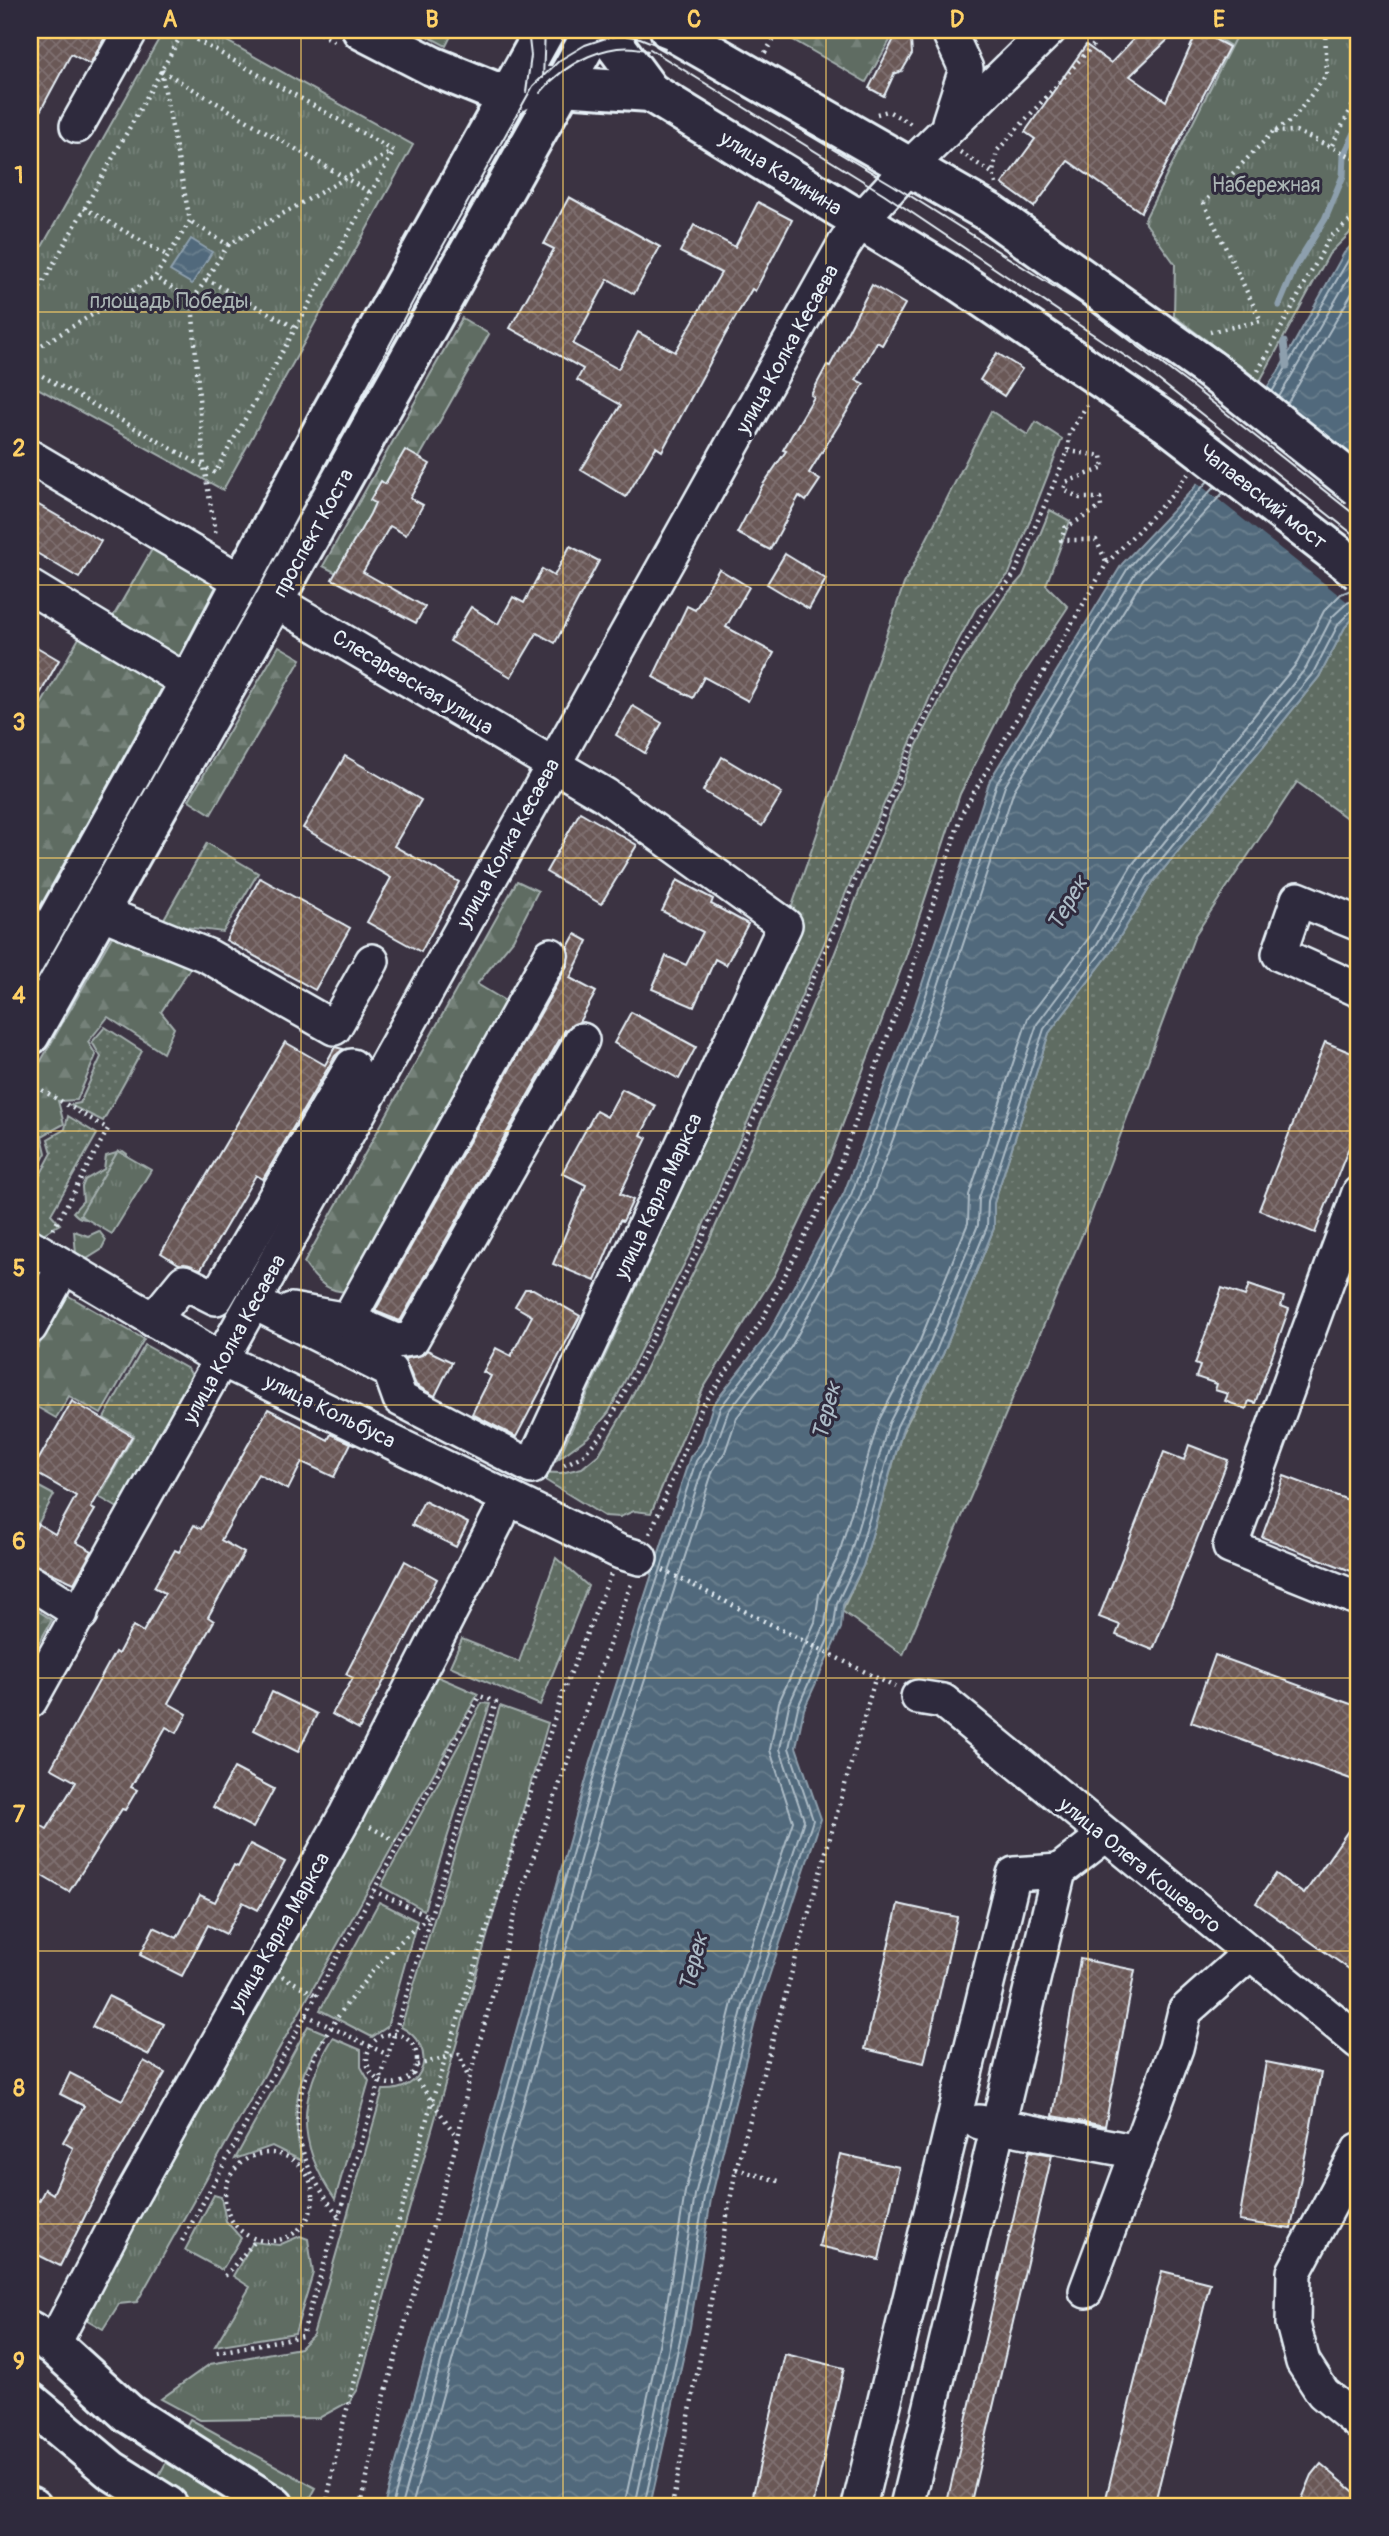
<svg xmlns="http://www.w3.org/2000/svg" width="1389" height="2536" font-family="Pangolin,sans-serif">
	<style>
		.grass { fill: url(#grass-dots); stroke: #a3aead; stroke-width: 2 }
		.forest { fill: url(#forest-firs); stroke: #a3aead; stroke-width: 2 }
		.park { fill: url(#park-tufts); stroke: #a3aead; stroke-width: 2 }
		.pitch { fill: #5e6c62; stroke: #a3aead; stroke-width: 2 }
		.water { fill: url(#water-waves); stroke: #8d9fad; stroke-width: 2 }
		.pier { fill: #3b3342 }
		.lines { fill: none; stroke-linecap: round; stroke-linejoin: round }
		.shore { stroke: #acbbc6; stroke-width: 2 }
		.stream { stroke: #8d9fad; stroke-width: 7 }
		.building { fill: url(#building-cross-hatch); stroke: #e8f1f8; stroke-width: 2 }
		.minor-casing { stroke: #e8f1f8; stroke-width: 38 }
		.major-casing { stroke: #e8f1f8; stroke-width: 44 }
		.path { stroke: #e8f1f8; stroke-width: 4.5; stroke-dasharray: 2 5; stroke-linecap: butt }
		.minor { stroke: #2f2a3d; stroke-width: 33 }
		.major { stroke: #2f2a3d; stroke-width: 38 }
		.tram { stroke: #e8f1f8; stroke-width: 2 }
		.major-bridge-casing { stroke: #e8f1f8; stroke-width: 44; stroke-linecap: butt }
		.major-bridge { stroke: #2f2a3d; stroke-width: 38 }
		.grid { fill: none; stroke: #ffd166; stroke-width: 2; stroke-opacity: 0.55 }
		.labels { text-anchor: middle; stroke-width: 6; stroke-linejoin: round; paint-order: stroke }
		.street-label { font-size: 21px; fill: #e8f1f8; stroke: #2f2a3d }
		.park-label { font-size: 21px; fill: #aab5b4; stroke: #2f2a3d }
		.water-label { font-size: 23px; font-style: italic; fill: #acbbc6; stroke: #2f2a3d }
		.neatline { fill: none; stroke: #ffd166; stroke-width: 2.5 }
		.grid-label { font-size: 23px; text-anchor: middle; font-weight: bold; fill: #ffd166 }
	</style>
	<defs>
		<pattern id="grass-dots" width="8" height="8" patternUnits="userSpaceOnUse" patternTransform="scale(1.75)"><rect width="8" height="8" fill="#5e6c62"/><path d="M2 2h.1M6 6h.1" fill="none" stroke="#758179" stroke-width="1.8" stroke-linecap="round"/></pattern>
		<pattern id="forest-firs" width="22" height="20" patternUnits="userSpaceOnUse" patternTransform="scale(1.75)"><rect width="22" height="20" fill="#5e6c62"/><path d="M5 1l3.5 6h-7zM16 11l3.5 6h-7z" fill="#758179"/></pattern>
		<pattern id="park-tufts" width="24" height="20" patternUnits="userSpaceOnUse" patternTransform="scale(1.75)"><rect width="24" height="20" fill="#5e6c62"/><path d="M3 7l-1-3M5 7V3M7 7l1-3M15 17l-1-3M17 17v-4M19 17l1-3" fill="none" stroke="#758179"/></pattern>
		<pattern id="water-waves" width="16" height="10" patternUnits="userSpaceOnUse" patternTransform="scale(1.75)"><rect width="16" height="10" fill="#51697b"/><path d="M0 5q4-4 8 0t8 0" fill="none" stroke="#6a7f8e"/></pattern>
		<pattern id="building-cross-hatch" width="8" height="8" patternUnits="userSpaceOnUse" patternTransform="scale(1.75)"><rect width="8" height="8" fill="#6a5857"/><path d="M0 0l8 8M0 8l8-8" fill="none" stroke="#7f7070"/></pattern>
	</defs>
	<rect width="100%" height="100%" fill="#3b3342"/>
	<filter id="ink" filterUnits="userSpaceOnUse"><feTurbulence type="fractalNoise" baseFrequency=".0143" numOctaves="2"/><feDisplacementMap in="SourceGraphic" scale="14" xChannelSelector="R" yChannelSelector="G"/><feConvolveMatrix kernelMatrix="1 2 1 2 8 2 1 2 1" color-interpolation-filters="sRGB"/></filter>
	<g filter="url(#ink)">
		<!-- grass -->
		<g class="grass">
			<path d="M991 411 1028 435 1036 422 1062 439 1009 574 976 608 938 678 699 1235 609 1412 588 1437 558 1459 797 936 791 909 904 584Z"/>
			<path d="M1050 510 1070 521 1046 585 1068 607 1010 695 960 794 905 959 828 1163 775 1274 703 1389 651 1513 634 1511 620 1517 604 1516 532 1472 561 1473 582 1468 599 1454 625 1410 710 1239 834 955 916 747 951 679 1005 596 1023 576Z"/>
			<path d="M1359 612V827L1297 782 1195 935 1091 1214 903 1655 842 1611 863 1566 902 1433 943 1354 994 1228V1203L1049 1033 1110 953 1153 882 1319 677 1345 627Z"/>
			<path d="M207 843 258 873 223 932 161 924Z"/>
			<path d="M105 1027 142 1051 103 1121 70 1105 80 1103 101 1057 92 1042Z"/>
			<path d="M68 1116 97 1134 51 1214 60 1224 41 1235H30V1194L52 1153 48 1139 65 1129Z"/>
			<path d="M145 1345 188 1369 193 1377 107 1546 99 1541 118 1508 99 1497 134 1435 104 1418Z"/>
			<path d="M30 1482 54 1495 38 1524 30 1520Z"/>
			<path d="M556 1558 588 1586 540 1705 450 1666 462 1639 519 1662Z"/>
		</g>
		<!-- forest -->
		<g class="forest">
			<path d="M416 30H454L446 46Z"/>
			<path d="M776 30H896L866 82Z"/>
			<path d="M1205 30H1239L1232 47Z"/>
			<path d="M462 318 489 334 350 580 323 566Z"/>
			<path d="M154 546 233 593 189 668 110 622Z"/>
			<path d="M92 615 181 666 30 933V724Z"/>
			<path d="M279 646 301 659 211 814 189 800Z"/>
			<path d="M517 881 538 891 513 940 477 984 517 1008 355 1291C330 1295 317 1282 304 1263Z"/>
			<path d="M122 919 155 928 142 952 195 961 161 1012 174 1028 163 1053 108 1017 88 1042 96 1055 77 1100 58 1101 64 1124 42 1136 46 1153 30 1183V1080Z"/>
			<path d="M123 1151 127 1154 126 1163 93 1218C84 1220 79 1219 73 1212L83 1201 82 1187 85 1180 104 1169 106 1156Z"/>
			<path d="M74 1231 88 1236 99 1231 106 1240 101 1250 85 1260 76 1254Z"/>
			<path d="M67 1295 144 1339 101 1414 69 1396 56 1418 30 1403V1361Z"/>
			<path d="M32 1607 52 1620 30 1659V1611Z"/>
		</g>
		<!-- park -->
		<g class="park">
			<path d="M164 30H207L413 145 223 490 30 384V268Z"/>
			<path d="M1239 30H1359V224L1329 254 1260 381 1174 316 1175 264 1144 221Z"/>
			<path d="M118 1151 151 1170 112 1234 80 1215Z"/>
			<path d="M429 1673 478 1694 137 2302 119 2304 103 2329 77 2314Z"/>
			<path d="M482 1703 490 1704 424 1910 381 1886Z"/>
			<path d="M500 1706 548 1723 358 2389 350 2401 319 2418 200 2420 161 2399 210 2364 300 2348 313 2335 383 2090C426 2092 439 2047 401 2027Z"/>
			<path d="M379 1902 417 1921 387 2027 372 2037 320 2010Z"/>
			<path d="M308 2026 327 2034C294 2076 291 2110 302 2161L272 2146 235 2159Z"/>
			<path d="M333 2038 361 2050V2067L369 2081 335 2199C295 2142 298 2096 333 2038Z"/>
			<path d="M214 2195 221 2197 226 2221 241 2238 222 2270 185 2250Z"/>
			<path d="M300 2236 308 2239 313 2273 295 2333 215 2346 250 2287 233 2276 253 2242 279 2245Z"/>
		</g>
		<!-- pitch -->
		<path class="pitch" d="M190 2419 316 2488 306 2506H142Z"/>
		<!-- water -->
		<g class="water">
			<path d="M1359 237V612L1345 627 1319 677 1153 882 1110 953 1049 1033 994 1203V1228L943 1354 903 1428 863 1566 843 1605 841 1628 804 1709 796 1747 821 1819 758 2010 711 2199 690 2327 650 2506H384L591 1762 690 1457 701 1443 713 1405 768 1334 844 1193 915 1005 990 780 1122 564 1194 488 1278 372 1344 253Z"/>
			<path d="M191 239 212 252 192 284 170 271Z"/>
		</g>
		<!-- pier -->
		<path class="pier" d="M1262 387 1359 463V611L1195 481Z"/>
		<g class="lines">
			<!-- shore -->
			<g class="shore">
				<path d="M1272 392 1350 257 1359 247"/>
				<path d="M1279 397 1359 260"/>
				<path d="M1287 404 1359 281"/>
				<path d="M392 2506 597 1764 696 1461 707 1445 720 1408 774 1338 851 1195 922 1007 997 783 1128 568 1208 481"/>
				<path d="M401 2506 606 1766 704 1465 715 1448 728 1412 782 1342 859 1199 930 1010 1005 786 1135 573 1215 486"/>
				<path d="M412 2506 616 1769 713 1470 725 1452 737 1417 791 1347 869 1203 940 1014 1014 790 1143 579 1223 493"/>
				<path d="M624 2506 664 2322 685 2192 732 2003 793 1821 770 1750 779 1702 815 1622 819 1594 838 1557 879 1420 919 1343 968 1223 969 1195 1028 1018 1088 939 1132 865 1297 663 1324 611 1341 594 1351 590"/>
				<path d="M635 2506 674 2324 695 2195 743 2006 804 1820 780 1749 789 1705 825 1624 829 1599 848 1561 889 1423 928 1347 978 1225 979 1198 1037 1024 1097 944 1140 872 1306 668 1332 617 1347 603 1359 599"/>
				<path d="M644 2506 683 2326 704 2197 751 2008 813 1820 789 1748 798 1707 834 1626 837 1603 856 1563 897 1426 936 1351 987 1227 988 1201 1044 1029 1104 949 1147 877 1313 673 1339 623 1352 610 1359 608"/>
			</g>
			<!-- stream -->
			<g class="stream">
				<path d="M1279 305 1295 267 1325 219 1343 176 1344 155 1359 125"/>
				<path d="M1284 342 1287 366"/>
			</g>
		</g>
		<!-- building -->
		<g class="building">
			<path d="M30 30H109L90 64 71 54 30 130Z"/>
			<path d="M1142 30H1178L1130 76 1166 101 1198 30 1229 47 1141 212 1068 161 1034 207 1002 184 1035 139 1025 132 1086 45 1111 63Z"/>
			<path d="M897 33 911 40 912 54 902 71 894 74 884 96 869 88Z"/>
			<path d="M569 197 660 247 634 294 608 279 573 344 618 369 638 332 675 352 721 273 680 252 694 225 735 247 758 202 792 220 755 291 752 289 724 337 662 451 656 447 626 497 581 470 621 405 577 380 583 369 510 328 554 249 544 244Z"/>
			<path d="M872 285 905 304 882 345 877 342 856 380 864 384 809 473 820 480 806 501 799 496 770 550 737 533 762 486 786 451 783 450 814 397 811 395 827 365 830 366Z"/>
			<path d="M997 353 1022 369 1004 396 980 380Z"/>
			<path d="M405 450 430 464 410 498 423 505 406 535 390 526 363 572 425 607 416 623 332 579 370 514 375 503 370 500 381 481 385 484Z"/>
			<path d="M30 500 101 541 79 578 30 549Z"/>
			<path d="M570 546 599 561 555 643 537 633 511 677 450 641 471 607 498 624 513 597 524 603 542 569 554 576Z"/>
			<path d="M785 554 826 579 809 609 767 584Z"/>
			<path d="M719 569 749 587 726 627 774 653 748 701 704 677 693 698 653 677 687 606 695 610Z"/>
			<path d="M30 643 59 660 30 712Z"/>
			<path d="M633 706 662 723 645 753 616 735Z"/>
			<path d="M345 756 421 800 394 846 459 882 421 952 367 922 391 878 303 828Z"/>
			<path d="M722 757 782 793 762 826 703 791Z"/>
			<path d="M580 812 637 845 601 904 546 872Z"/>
			<path d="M260 878 350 928 315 990 226 940Z"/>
			<path d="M677 880 713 899 711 904 748 924 726 965 715 959 694 1007 652 989 666 956 686 965 703 932 662 911Z"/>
			<path d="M575 934 588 941 570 978 596 992 579 1022 565 1030 400 1321 375 1311 568 964V947Z"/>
			<path d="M631 1012 696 1047 679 1079 614 1043Z"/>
			<path d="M285 1042 325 1065 335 1047 343 1049 335 1056 263 1179 256 1175 201 1269 179 1264 161 1253Z"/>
			<path d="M1325 1042 1359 1056V1122L1315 1233 1259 1210Z"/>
			<path d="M622 1089 656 1106 641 1135 647 1138 620 1194 633 1200 623 1221 620 1220 595 1281 553 1264 586 1185 562 1173 596 1111 607 1117Z"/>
			<path d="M1249 1285 1284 1297 1281 1306 1289 1309 1255 1403 1249 1401 1246 1409 1225 1401 1228 1394 1215 1390 1217 1384 1196 1377 1200 1366 1195 1364 1222 1288 1245 1296Z"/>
			<path d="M525 1289H533L580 1316 516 1437 472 1414 491 1376 483 1372 496 1348 511 1356 532 1316 515 1306Z"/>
			<path d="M427 1350 452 1362 435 1396 416 1385 404 1359 422 1355Z"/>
			<path d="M72 1401 132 1436 91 1508 95 1510 76 1542 92 1551 74 1583 30 1563V1539L38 1524 55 1534 76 1496 32 1471Z"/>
			<path d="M268 1409 328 1440 331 1434 351 1443 334 1477 302 1462 288 1490 258 1474 221 1540 244 1553 208 1617 214 1621 168 1703 187 1714 177 1733 166 1727 131 1787 137 1790 125 1810 122 1809 69 1892 32 1870 38 1860 30 1855V1819L47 1829 76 1782 51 1768 115 1652 118 1654 133 1626 143 1632 165 1593 154 1587 175 1550 179 1552 194 1525 201 1529Z"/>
			<path d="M1189 1445 1228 1460 1153 1650 1116 1635 1120 1625 1099 1617 1164 1452 1184 1460Z"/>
			<path d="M1284 1476 1359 1504V1574L1262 1537Z"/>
			<path d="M424 1501 468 1523 456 1547 412 1525Z"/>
			<path d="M405 1561 437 1579 359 1729 332 1714 353 1678 346 1674Z"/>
			<path d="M1215 1655 1359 1707V1782L1191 1722Z"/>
			<path d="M272 1692 317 1714 298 1752 254 1730Z"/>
			<path d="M234 1768 274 1789 253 1828 213 1807Z"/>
			<path d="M1359 1815V1976L1256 1903 1276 1874 1304 1894Z"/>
			<path d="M250 1844 285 1862 258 1910 243 1902 226 1934 208 1925 182 1976 140 1955 154 1927 177 1938 200 1895 215 1902 234 1865 238 1867Z"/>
			<path d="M898 1904 957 1917 924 2063 865 2049Z"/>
			<path d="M1080 1959 1135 1970 1105 2126 1053 2116Z"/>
			<path d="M108 1996 164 2024 149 2055 92 2027Z"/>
			<path d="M144 2061 165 2073 107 2172 60 2266 30 2251V2196L39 2201 45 2189 53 2194 73 2148 63 2142 84 2106 60 2094 70 2073 122 2100Z"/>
			<path d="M1266 2062 1321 2073 1291 2229 1239 2221Z"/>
			<path d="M1029 2151 1052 2155 970 2506H946Z"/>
			<path d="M840 2154 899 2167 879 2260 819 2246Z"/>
			<path d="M1162 2271 1210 2283 1154 2506H1104Z"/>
			<path d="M785 2354 844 2368 813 2506 753 2495Z"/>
			<path d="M1321 2464 1359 2496V2506H1299L1312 2475Z"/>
		</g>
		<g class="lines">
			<defs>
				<g id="minor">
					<path d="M948 30 966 69 949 122"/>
					<path d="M77 126 131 30"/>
					<path d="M30 457 605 795 785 925 532 1467 400 1399 390 1371 255 1303"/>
					<path d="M30 587 189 683"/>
					<path d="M98 911 208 956 334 1028 372 961"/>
					<path d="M1359 924 1298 899 1279 954 1359 990"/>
					<path d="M1359 1193 1230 1547 1359 1599"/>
					<path d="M30 1246 222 1360 620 1552 640 1558"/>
					<path d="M291 1310 348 1320 551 955"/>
					<path d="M153 1320 184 1282 216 1298 352 1066"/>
					<path d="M348 1320 396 1341 412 1339 582 1040"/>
					<path d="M30 1327 63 1267"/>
					<path d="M30 1582 81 1614"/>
					<path d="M918 1697 943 1701 1359 2042"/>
					<path d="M30 1701 844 245 860 221 910 166 1049 30"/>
					<path d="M979 2122 1138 2152"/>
					<path d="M1359 2150 1294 2272 1293 2324 1303 2362 1323 2393 1359 2423"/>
					<path d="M1086 2291 1176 2048 1185 2011 1249 1954"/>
					<path d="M53 2345 121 2215 346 1814 499 1517"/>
					<path d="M30 2503 35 2506"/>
					<path d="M859 2506 1014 1874 1059 1871"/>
					<path d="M907 2506 1059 1871 1104 1836"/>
				</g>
				<g id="major">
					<path d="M362 30 432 66 506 96 533 86 547 85 650 92 945 272 1167 423"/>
					<path d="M604 30 650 92"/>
					<path d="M670 30 990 213 1211 370"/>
					<path d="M30 968 189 683 330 416 545 30"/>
					<path d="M30 1035 594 30"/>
					<path d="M30 2331 53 2345 129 2414 274 2506"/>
					<path d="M30 2402 111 2470 168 2506"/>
				</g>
			</defs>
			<!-- minor casing -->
			<use href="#minor" class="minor-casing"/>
			<!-- major casing -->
			<use href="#major" class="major-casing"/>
			<!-- path -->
			<g class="path">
				<path d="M314 30 334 41"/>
				<path d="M1325 30 1327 74 1292 120 1273 132 1296 131 1359 160"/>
				<path d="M1341 30 1359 41"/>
				<path d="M765 53 779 30"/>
				<path d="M161 70 190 221 155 277 192 301 228 245 190 221"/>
				<path d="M162 71 371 193"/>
				<path d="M877 114 888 111 913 125"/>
				<path d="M1332 145 1359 94"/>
				<path d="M960 152 992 173"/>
				<path d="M996 184 993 172 997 151 1107 30"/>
				<path d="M84 208 168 256"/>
				<path d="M228 245 393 151"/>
				<path d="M206 279 296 328"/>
				<path d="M192 301 204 466 216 536"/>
				<path d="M30 306 183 32"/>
				<path d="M1210 332 1261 321 1204 203 1273 132"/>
				<path d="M30 352 155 277"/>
				<path d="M30 369 215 473 394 151 183 32"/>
				<path d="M1258 371 1330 237 1359 214"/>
				<path d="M1068 451 1102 456 1104 468 1066 482 1064 490 1080 498H1100L1101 507 1065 528 1061 540H1096L1107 563"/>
				<path d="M30 1083 108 1129 53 1230"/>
				<path d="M564 1465 582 1456 604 1432 697 1251 913 745 946 675 983 613 1014 575 1068 451 1069 434 1087 405"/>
				<path d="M650 1534 702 1407 762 1320 834 1180 910 976 962 813 1107 563 1172 495 1188 474"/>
				<path d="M663 1570 895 1687"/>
				<path d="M370 1827 400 1843"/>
				<path d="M282 1976 316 1995"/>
				<path d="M306 2015 388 2055"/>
				<circle cx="392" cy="2059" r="25"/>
				<path d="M417 2065 459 2054 469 2079"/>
				<path d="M413 2074 457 2137"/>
				<circle cx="269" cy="2197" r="44"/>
				<path d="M736 2169 782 2182"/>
				<path d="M338 2215C319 2190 301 2160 298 2128 291 2058 378 1957 429 1916L374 1891"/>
				<path d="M182 2241 480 1696 496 1702 302 2336 214 2353"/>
				<path d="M225 2276 256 2240"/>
				<path d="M326 2506 341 2431 431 2104 563 1692 611 1574"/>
				<path d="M361 2506 384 2398 458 2138 469 2080 522 1889 632 1581"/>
				<path d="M672 2506 736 2169 875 1679"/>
			</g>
			<!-- minor -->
			<use href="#minor" class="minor"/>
			<!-- major -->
			<use href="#major" class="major"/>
			<!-- tram -->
			<g class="tram">
				<path d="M650 49 884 194 1146 370 1359 539"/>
				<path d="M543 78 545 30"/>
				<path d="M526 92 531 56 528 30"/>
				<path d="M540 93C564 64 610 38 648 51"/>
				<path d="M792 125 893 185 1080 303 1194 388 1359 518"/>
				<path d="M30 993 258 590 439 253 533 86 560 60 585 45 609 37 622 35 640 38 665 48"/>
			</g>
			<defs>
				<g id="major-bridge">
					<path d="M1211 370 1359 487"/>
					<path d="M1167 423 1359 571"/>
				</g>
			</defs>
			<!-- major-bridge casing -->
			<use href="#major-bridge" class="major-bridge-casing"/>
			<!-- major-bridge -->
			<use href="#major-bridge" class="major-bridge"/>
		</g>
	</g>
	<!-- grid -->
	<path class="grid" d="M301 30V2506M563 30V2506M826 30V2506M1088 30V2506M30 312H1359M30 585H1359M30 858H1359M30 1131H1359M30 1405H1359M30 1678H1359M30 1951H1359M30 2224H1359"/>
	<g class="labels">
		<!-- street labels -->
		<g class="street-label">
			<text transform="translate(781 173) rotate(32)" y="7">улица Калинина</text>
			<text transform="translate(787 349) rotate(-61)" y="7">улица Колка Кесаева</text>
			<text transform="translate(1263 497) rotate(38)" y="7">Чапаевский мост</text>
			<text transform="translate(313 533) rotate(-61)" y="7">проспект Коста</text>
			<text transform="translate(413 682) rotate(31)" y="7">Слесаревская улица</text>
			<text transform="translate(508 843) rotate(-61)" y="7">улица Колка Кесаева</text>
			<text transform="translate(658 1196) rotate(-65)" y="7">улица Карла Маркса</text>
			<text transform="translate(234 1339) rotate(-61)" y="7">улица Колка Кесаева</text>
			<text transform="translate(330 1411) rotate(26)" y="7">улица Кольбуса</text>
			<text transform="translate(1140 1865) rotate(39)" y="7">улица Олега Кошевого</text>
			<text transform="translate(279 1932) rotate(-60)" y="7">улица Карла Маркса</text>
		</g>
		<!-- park labels -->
		<g class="park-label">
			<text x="1266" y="192">Набережная</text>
			<text x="169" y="308">площадь Победы</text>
		</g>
		<!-- water labels -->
		<g class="water-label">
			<text transform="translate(1067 903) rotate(-60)" y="8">Терек</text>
			<text transform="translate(826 1411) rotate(-76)" y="8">Терек</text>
			<text transform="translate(693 1962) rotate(-76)" y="8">Терек</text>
		</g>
	</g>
	<!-- margin -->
	<rect width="1389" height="2536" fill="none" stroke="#2f2a3d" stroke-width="77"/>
	<rect x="38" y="38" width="1312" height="2460" class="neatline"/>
	<g class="grid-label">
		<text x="170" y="27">A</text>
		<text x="432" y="27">B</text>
		<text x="694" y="27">C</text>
		<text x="957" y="27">D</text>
		<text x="1219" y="27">E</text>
		<text x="19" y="183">1</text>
		<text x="19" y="456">2</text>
		<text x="19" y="730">3</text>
		<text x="19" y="1003">4</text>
		<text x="19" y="1276">5</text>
		<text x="19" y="1549">6</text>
		<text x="19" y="1822">7</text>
		<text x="19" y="2096">8</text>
		<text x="19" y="2369">9</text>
	</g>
</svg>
